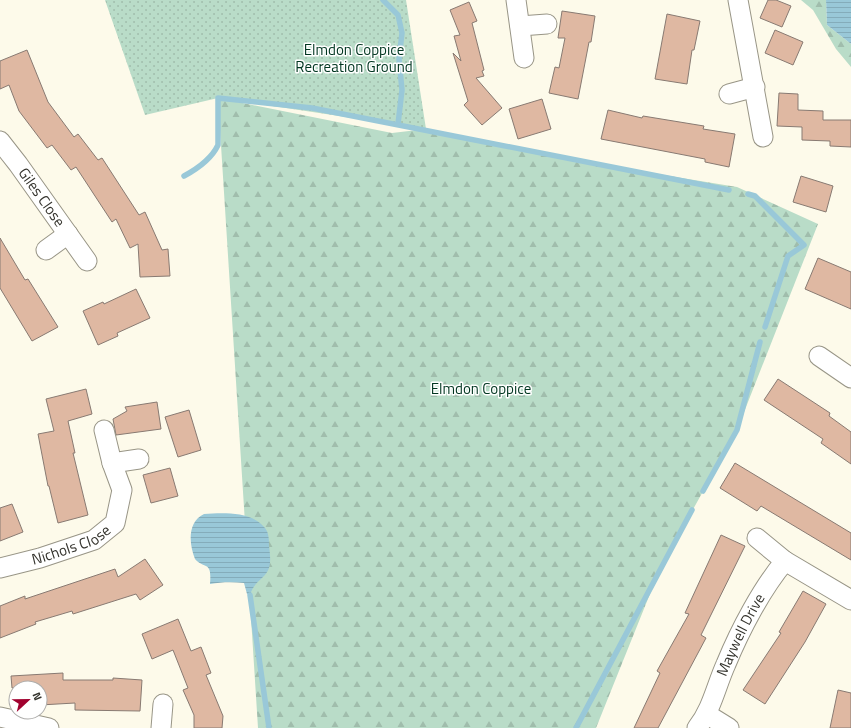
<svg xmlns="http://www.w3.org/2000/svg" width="851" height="728" font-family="'Titillium Web',sans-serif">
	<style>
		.forest { fill: url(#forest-firs) }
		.park { fill: url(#park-dots) }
		.water { fill: url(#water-rules) }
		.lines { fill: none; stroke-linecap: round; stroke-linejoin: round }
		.stream { stroke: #99c8d8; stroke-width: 5.5 }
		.building { fill: #dfb8a2; stroke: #887a72 }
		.street-casing { stroke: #989586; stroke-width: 21 }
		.street { stroke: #fff; stroke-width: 19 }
		.labels { text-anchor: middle; stroke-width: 3; stroke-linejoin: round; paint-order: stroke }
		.park-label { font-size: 15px; fill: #003620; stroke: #fff }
		.street-label { font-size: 15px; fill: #34332d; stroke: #fff }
	</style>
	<defs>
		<pattern id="forest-firs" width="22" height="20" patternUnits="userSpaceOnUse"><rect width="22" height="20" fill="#b9dcc8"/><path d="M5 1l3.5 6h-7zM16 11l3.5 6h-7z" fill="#a0bdac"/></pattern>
		<pattern id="park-dots" width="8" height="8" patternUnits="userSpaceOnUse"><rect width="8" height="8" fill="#b9dcc8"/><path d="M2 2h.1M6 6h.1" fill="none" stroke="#a0bdac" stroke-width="1.8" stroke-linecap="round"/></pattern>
		<pattern id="water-rules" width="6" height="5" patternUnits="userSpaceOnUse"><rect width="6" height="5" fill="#99c8d8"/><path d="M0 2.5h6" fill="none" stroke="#84acba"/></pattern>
	</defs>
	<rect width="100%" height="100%" fill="#fdfaea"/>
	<!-- forest -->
	<g class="forest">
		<path d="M801 0H826L827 25 851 44V67L836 49 813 10Z"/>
		<path d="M218 98 392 133 426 129 590 163 737 187 818 224 737 430 660 569 596 728H258Z"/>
	</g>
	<!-- park -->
	<path class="park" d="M105 0H406L426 129 218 98 145 115Z"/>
	<!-- water -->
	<g class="water">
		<path d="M826 0H851V44L827 25Z"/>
		<path d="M204 514C223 513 252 511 265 528 269 533 269 540 269 546 270 553 271 561 269 568 265 579 254 581 250 595L247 594 244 583C232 582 222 582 210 584 212 560 205 570 195 559 189 544 187 522 204 514Z"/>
	</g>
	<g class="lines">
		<!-- stream -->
		<g class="stream">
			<path d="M383 0 398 15 402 33 399 59 402 90 398 124"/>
			<path d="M184 176C197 169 211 160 218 145V98L312 108 729 190"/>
			<path d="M748 194 755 196 804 245 788 256 765 327"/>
			<path d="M703 491 737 430 760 342"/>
			<path d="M250 595 269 728"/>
			<path d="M576 728 692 510"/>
		</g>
	</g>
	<!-- building -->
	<g class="building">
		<path d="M768 0H776L791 6 782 27 760 18Z"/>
		<path d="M469 2 477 21 472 23 484 70 482 71 484 76 476 78 502 108 482 125 464 105 468 101 453 53 461 61 454 36 460 35 450 10Z"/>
		<path d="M562 11 595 16 591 42H589L578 99 549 93 555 67 559 68 565 38H558Z"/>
		<path d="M667 14 700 21 694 50H692L687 84 655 79Z"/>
		<path d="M775 30 803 42 793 65 765 53Z"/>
		<path d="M27 50 48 102 74 137 78 134 98 160 102 158 139 215 145 212 162 250 168 249 170 276 140 277 138 244 130 248 116 219 112 222 76 167 71 170 52 145 47 148 19 111 9 85 0 89V61Z"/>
		<path d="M779 93 798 94V110L823 111V120H851V147L830 146V141L802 140V127L777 126Z"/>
		<path d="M542 99 551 129 518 139 509 109Z"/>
		<path d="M608 110 642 118 643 116 704 126 703 129 735 134 729 167 705 162V159L601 139Z"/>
		<path d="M801 176 833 186 826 212 793 202Z"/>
		<path d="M0 238 25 280 28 279 58 327 32 341 0 288Z"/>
		<path d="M818 258 851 272V309L805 289Z"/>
		<path d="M136 289 150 318 117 333 118 336 98 345 83 311 103 302 104 304Z"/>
		<path d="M778 379 830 413 829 416 851 432V464L821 443 823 439 764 400Z"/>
		<path d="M86 389 92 414 68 421 75 453H73L88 515 58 523 49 486H48L38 434 54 431 46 399Z"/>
		<path d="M157 402 161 429 116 435 113 419 127 411 125 407Z"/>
		<path d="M189 410 201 450 178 457 165 417Z"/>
		<path d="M735 463 851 533V560L761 506 757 511 720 488Z"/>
		<path d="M170 468 178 496 151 503 143 475Z"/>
		<path d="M12 504 23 532 0 541V508Z"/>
		<path d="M721 535 745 546 701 635 706 638 658 728H634L660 673 657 671 689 614 685 613Z"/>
		<path d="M145 559 163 585 140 600 136 594 73 614 72 611 35 622 36 624 0 638V606L25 596V599L115 569 118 577Z"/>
		<path d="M803 591 826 604 805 642 765 704 743 690 781 633 779 632Z"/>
		<path d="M178 619 191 651 201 647 211 673 206 675 223 716 222 728H194V715L183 690 188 688 173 650 152 659 142 634Z"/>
		<path d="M63 673V680H113V678L142 680 140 711 75 710V703L40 705V688H12L11 676Z"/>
		<path d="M838 690 851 693V728H830Z"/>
	</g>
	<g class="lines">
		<defs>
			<g id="street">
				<path d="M516 0 524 58"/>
				<path d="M738 0 763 137"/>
				<path d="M520 26 547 24"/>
				<path d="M729 94 755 87"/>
				<path id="s1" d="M0 141 18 164 87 261"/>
				<path d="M46 250 68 234"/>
				<path d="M819 356 851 378"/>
				<path d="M112 463 139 459"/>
				<path d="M757 538 785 561"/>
				<path id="s2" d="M0 568 40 558 94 540 115 523 122 490 112 463 104 430"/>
				<path d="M708 715 729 728"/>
				<path d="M0 717 49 728"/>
				<path d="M161 728 163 704"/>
				<path id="s3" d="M697 728C712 709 716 686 726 664 740 630 762 588 785 561L851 600"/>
			</g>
		</defs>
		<!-- street casing -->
		<use href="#street" class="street-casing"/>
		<!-- street -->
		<use href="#street" class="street"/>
	</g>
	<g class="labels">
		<!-- park labels -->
		<g class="park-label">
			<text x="354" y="55">Elmdon Coppice<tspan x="354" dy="17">Recreation Ground</tspan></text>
			<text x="481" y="394">Elmdon Coppice</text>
		</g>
		<!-- street labels -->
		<g class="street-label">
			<text dy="5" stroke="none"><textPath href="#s1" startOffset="70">Giles Close</textPath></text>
			<text dy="5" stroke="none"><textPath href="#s2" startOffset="75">Nichols Close</textPath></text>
			<text dy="5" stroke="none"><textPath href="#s3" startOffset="103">Maywell Drive</textPath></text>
		</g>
	</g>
	<!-- north arrow -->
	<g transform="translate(28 700) rotate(68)"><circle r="19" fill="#ffffff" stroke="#aeadab"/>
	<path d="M0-3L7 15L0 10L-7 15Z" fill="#a1012f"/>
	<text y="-6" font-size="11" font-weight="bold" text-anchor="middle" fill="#34332d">N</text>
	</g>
</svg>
